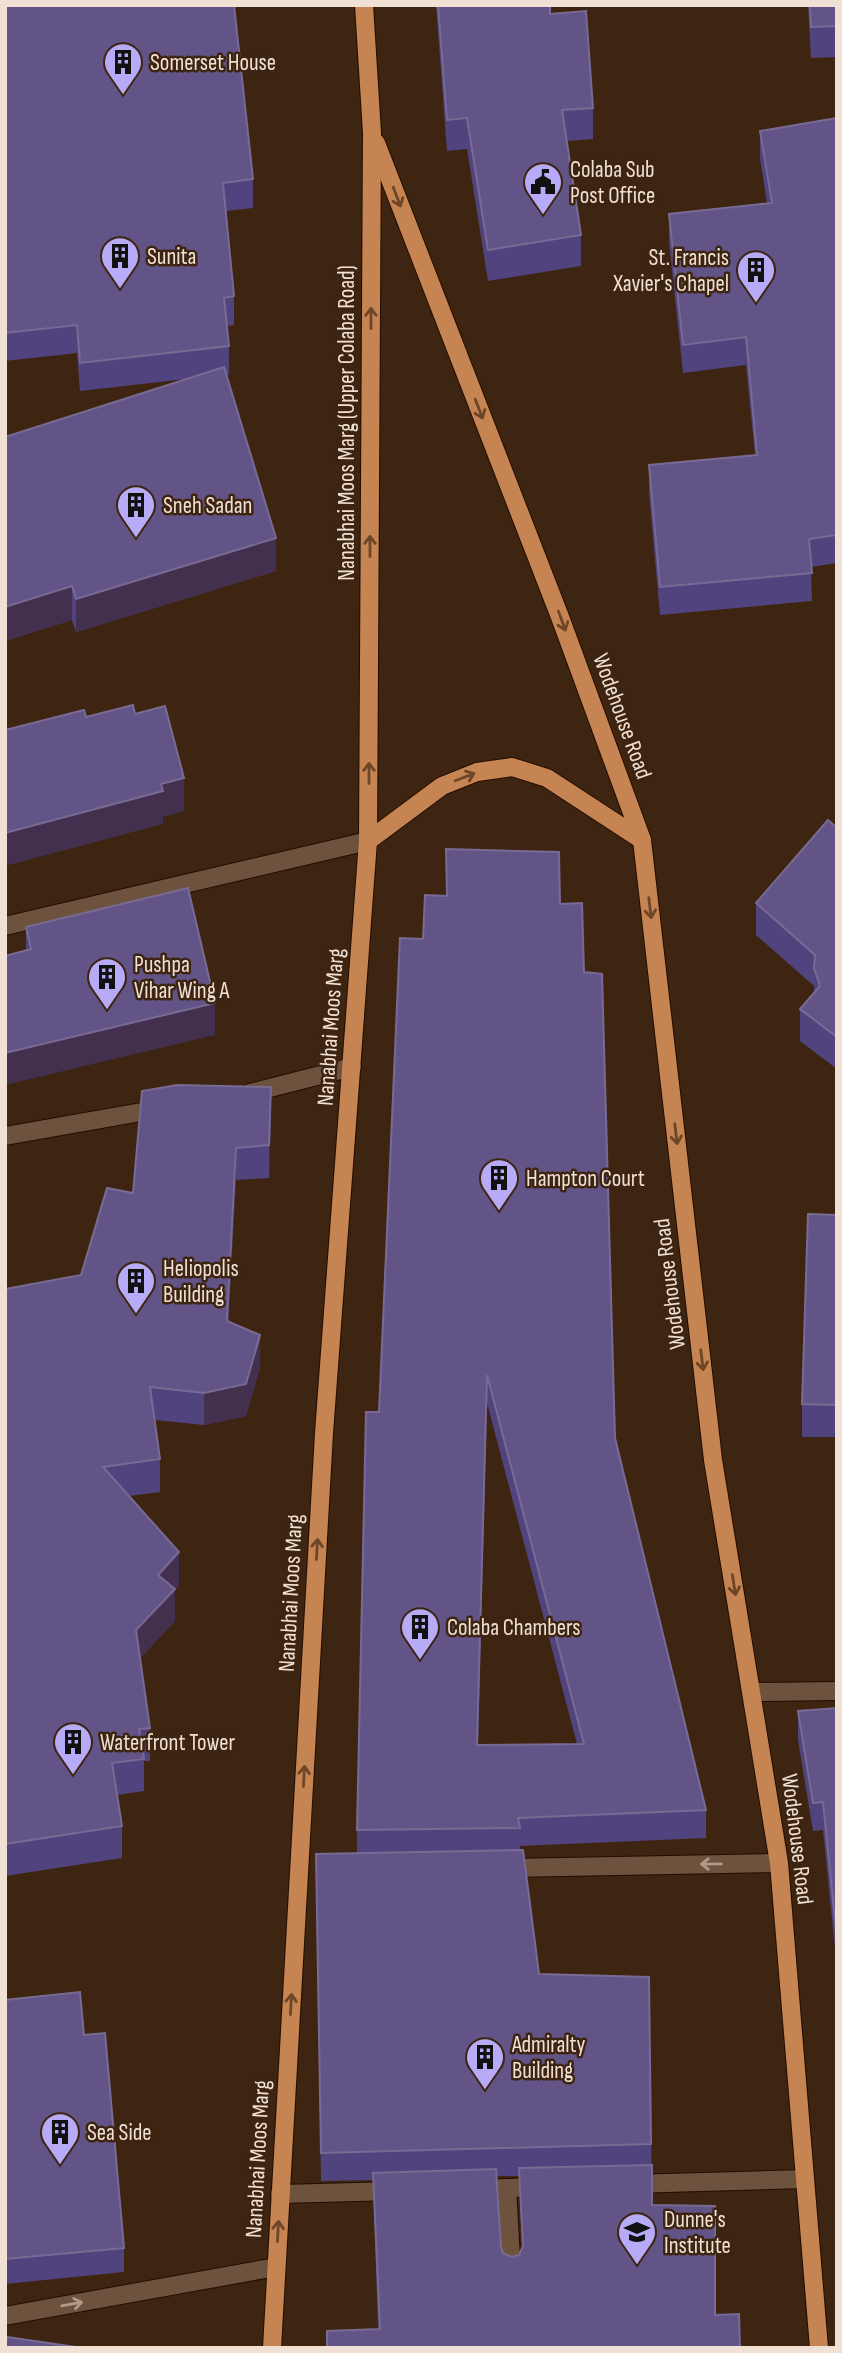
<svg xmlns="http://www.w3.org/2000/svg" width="842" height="2353" font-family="'Sofia Sans Condensed',sans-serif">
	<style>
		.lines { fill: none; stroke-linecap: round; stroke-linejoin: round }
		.minor-casing { stroke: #230d00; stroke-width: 20 }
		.major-casing { stroke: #230d00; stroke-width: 20 }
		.minor { stroke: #6d523d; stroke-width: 18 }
		.major { stroke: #c58451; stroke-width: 18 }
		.wall { fill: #51437e; fill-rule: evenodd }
		.shaded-wall { fill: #42304e }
		.building { fill: #625487; stroke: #796a93; stroke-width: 2; fill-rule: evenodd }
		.oneway { stroke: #6d4627 }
		.oneway2 { stroke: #af9a89 }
		.labels { text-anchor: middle; stroke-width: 5; stroke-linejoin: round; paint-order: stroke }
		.poi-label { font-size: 23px; fill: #f1e1d5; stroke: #3d2511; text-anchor: start }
		.street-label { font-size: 23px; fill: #f1e1d5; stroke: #3d2511 }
	</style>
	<rect width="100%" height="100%" fill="#3d2511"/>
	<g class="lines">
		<defs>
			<g id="minor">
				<path d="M5 926 368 841"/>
				<path d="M250 1093 352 1067"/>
				<path d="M5 1136 164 1108"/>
				<path d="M752 1692 837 1691"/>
				<path d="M502 1868 779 1863"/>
				<path d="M630 2184 805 2179"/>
				<path d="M507 2188 512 2276"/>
				<path d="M476 2189 543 2187"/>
				<path d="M280 2194 396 2191"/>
				<path d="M5 2316 276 2267"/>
			</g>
			<g id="major">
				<path d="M376 143 560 617 642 840 713 1460 779 1863 819 2348"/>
				<path d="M368 841 442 786 477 772 512 767 547 778 642 840"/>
				<path d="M272 2348 324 1433 368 841 372 133 364 5"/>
			</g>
		</defs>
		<!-- minor casing -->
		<use href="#minor" class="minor-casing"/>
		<!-- major casing -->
		<use href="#major" class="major-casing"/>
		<!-- minor -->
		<use href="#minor" class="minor"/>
		<!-- major -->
		<use href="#major" class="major"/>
	</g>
	<!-- wall -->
	<g class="wall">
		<path d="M5 5 253 179V208L226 211 234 296V325L227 326 229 346V375H227L276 571 76 632 72 620 5 641 186 379 80 391 77 353 5 361Z"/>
		<path d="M436 5H550V14L593 108V139L567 141 581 235V266L488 281 467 149 447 151Z"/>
		<path d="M808 5H837V57L811 58Z"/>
		<path d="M837 118V563L811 567 812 601 660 615 649 493V465L755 455 746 365 683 373 669 242V214L767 203 760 159V131Z"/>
		<path d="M837 828V1069L800 1041V1009L814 993V986L756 935V903Z"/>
		<path d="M560 904 584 972 615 1438 706 1810V1838L520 1846V1850L539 1974 649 1977 652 2205 715 2315 740 2348H327V2331L378 2329 373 2180 321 2181 316 1882 357 1853V1830L379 1412 423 939ZM487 1403 577 1744 478 1745ZM497 2176H519L522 2249 519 2255 512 2257 503 2253 501 2247Z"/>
		<path d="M26 927 215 1035 26 951Z"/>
		<path d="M271 1120 269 1178 236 1180 228 1322 260 1368 246 1416 204 1425 155 1420 160 1459V1492L129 1496 179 1585 175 1590V1621L140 1658 150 1728V1761H144V1791L117 1795 122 1826V1858L5 1876V1289L81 1275 133 1193Z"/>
		<path d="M837 1215V1437H802V1404Z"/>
		<path d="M837 1708V1968L823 1830 813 1831 798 1740V1711Z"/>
		<path d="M5 2000 84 2035 124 2248V2272L5 2284Z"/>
	</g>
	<!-- shaded-wall -->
	<g class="shaded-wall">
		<path d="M276 538V571L76 632V599Z"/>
		<path d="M72 586V620L5 641V607Z"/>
		<path d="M184 778V811L163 817V824L5 866V833Z"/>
		<path d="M215 1003V1035L5 1085V1053Z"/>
		<path d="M271 1087V1120L269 1178V1145Z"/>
		<path d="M236 1148V1180L227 1353V1321Z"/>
		<path d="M260 1335V1368L246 1416 204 1425V1393Z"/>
		<path d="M487 1375V1403L477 1773V1745Z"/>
		<path d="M179 1552V1585L175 1590V1621L136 1663V1630L158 1575Z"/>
	</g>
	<!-- building -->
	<g class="building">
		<path d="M5 5H234L253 179 223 183 234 296 224 298 229 346 80 363 77 325 5 333Z"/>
		<path d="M438 5H550V14L586 11 593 108 562 110 581 235 488 250 467 118 447 120Z"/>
		<path d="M810 5H837V26L811 27Z"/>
		<path d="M837 118V535L809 539 812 573 660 587 649 465 757 455 746 337 683 345 669 214 772 203 760 131Z"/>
		<path d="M224 367 276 538 76 599 72 586 5 607V437Z"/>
		<path d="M133 705 135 714 165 706 184 778 161 784 163 791 5 833V730L84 710 86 717Z"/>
		<path d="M828 820 837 828V1037L800 1009 820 986 814 968 815 955 756 903Z"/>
		<path d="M446 849 559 852 560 904 582 903 584 972 602 974 615 1438 706 1810 518 1818 520 1828 357 1830 366 1412H379L400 938 423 939 425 895 447 896ZM487 1375 584 1744 477 1745Z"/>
		<path d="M188 888 215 1003 5 1053V956L31 949 26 927Z"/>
		<path d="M177 1085 271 1087 269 1145 236 1148 227 1321 260 1335 246 1384 204 1393 150 1387 160 1459 103 1467 179 1552 158 1575 175 1589 136 1630 150 1728 139 1729 144 1759 112 1763 122 1826 5 1844V1289L81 1275 107 1188 133 1193 142 1091Z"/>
		<path d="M808 1214 837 1215V1405L802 1404Z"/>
		<path d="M837 1708V1940L823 1802 813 1803 798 1711Z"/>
		<path d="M523 1850 539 1974 649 1977 651 2144 321 2153 316 1854Z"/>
		<path d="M80 1992 84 2035 105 2033 124 2248 5 2259V2000Z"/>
		<path d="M652 2165V2205L715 2206V2315L739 2314 740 2348H327V2331L380 2329 373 2173 496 2169 501 2247 503 2253 512 2257 519 2255 523 2246 519 2168Z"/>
		<path d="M7 2337 83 2348H5Z"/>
	</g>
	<!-- one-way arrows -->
	<defs><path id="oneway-shaft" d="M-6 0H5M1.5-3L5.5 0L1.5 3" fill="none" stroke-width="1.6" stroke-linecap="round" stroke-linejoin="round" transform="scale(1.75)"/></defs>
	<g class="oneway">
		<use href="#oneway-shaft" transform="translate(397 197) rotate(69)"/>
		<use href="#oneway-shaft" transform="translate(371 318) rotate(-90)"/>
		<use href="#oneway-shaft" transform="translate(479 409) rotate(69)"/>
		<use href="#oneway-shaft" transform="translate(370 546) rotate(-90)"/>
		<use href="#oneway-shaft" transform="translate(562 621) rotate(70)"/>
		<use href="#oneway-shaft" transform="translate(369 773) rotate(-90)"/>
		<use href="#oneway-shaft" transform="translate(465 777) rotate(-21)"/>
		<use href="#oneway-shaft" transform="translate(650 908) rotate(83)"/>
		<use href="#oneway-shaft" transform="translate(676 1134) rotate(83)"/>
		<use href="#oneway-shaft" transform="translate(702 1360) rotate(83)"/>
		<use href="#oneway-shaft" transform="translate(317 1549) rotate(-87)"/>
		<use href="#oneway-shaft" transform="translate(734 1585) rotate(81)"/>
		<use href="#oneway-shaft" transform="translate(304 1776) rotate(-87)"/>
		<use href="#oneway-shaft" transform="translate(291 2004) rotate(-87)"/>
		<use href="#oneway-shaft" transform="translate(278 2231) rotate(-87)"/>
	</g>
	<g class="oneway2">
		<use href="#oneway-shaft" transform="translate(711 1864) rotate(179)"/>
		<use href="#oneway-shaft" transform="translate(72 2304) rotate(-10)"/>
	</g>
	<!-- icons -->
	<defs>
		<symbol id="building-pin" viewBox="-11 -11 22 30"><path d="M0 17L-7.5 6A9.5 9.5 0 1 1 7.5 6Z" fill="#b7abf8" stroke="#3d2511"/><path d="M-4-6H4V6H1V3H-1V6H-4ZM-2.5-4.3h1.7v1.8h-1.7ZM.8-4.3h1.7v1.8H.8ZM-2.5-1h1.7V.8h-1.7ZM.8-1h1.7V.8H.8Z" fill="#111"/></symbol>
		<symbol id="civic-pin" viewBox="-11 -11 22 30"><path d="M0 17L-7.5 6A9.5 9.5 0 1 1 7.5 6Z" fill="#b7abf8" stroke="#3d2511"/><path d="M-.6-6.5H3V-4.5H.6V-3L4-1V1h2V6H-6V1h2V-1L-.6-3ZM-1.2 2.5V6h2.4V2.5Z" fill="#111"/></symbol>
		<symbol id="school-pin" viewBox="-11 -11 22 30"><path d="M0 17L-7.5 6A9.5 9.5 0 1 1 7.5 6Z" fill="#b7abf8" stroke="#3d2511"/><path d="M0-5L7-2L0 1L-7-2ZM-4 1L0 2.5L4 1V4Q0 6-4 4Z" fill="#111"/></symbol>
	</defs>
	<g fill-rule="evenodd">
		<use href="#building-pin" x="101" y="40" width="44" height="60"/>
		<use href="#civic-pin" x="521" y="160" width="44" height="60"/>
		<use href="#building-pin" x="98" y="234" width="44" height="60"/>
		<use href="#building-pin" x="734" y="248" width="44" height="60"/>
		<use href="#building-pin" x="114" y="483" width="44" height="60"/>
		<use href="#building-pin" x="85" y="955" width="44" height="60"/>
		<use href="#building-pin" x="477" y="1156" width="44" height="60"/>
		<use href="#building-pin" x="114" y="1259" width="44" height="60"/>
		<use href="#building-pin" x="398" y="1605" width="44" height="60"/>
		<use href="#building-pin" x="51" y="1720" width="44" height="60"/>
		<use href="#building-pin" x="463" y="2035" width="44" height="60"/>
		<use href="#building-pin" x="38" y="2110" width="44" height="60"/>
		<use href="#school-pin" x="615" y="2210" width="44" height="60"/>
	</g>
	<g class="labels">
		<!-- poi labels -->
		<g class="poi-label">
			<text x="150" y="70">Somerset House</text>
			<text x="570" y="177">Colaba Sub<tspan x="570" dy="26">Post Office</tspan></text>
			<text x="147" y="264">Sunita</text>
			<text x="729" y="265" text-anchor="end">St. Francis<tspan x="729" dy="26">Xavier's Chapel</tspan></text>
			<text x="163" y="513">Sneh Sadan</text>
			<text x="134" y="972">Pushpa<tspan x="134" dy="26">Vihar Wing A</tspan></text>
			<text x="526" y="1186">Hampton Court</text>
			<text x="163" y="1276">Heliopolis<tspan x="163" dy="26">Building</tspan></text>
			<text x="447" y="1635">Colaba Chambers</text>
			<text x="100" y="1750">Waterfront Tower</text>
			<text x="512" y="2052">Admiralty<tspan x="512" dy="26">Building</tspan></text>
			<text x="87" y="2140">Sea Side</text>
			<text x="664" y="2227">Dunne's<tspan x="664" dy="26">Institute</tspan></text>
		</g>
		<!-- street labels -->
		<g class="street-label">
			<text transform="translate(346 423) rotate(-90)" y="8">Nanabhai Moos Marg (Upper Colaba Road)</text>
			<text transform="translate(623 716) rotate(70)" y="8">Wodehouse Road</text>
			<text transform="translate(330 1027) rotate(-86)" y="8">Nanabhai Moos Marg</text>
			<text transform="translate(669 1284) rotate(-97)" y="8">Wodehouse Road</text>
			<text transform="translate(290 1593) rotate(-87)" y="8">Nanabhai Moos Marg</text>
			<text transform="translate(798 1839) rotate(83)" y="8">Wodehouse Road</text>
			<text transform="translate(257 2159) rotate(-87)" y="8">Nanabhai Moos Marg</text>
		</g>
	</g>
	<!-- border -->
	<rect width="842" height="2353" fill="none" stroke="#f1e1d5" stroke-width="14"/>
</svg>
